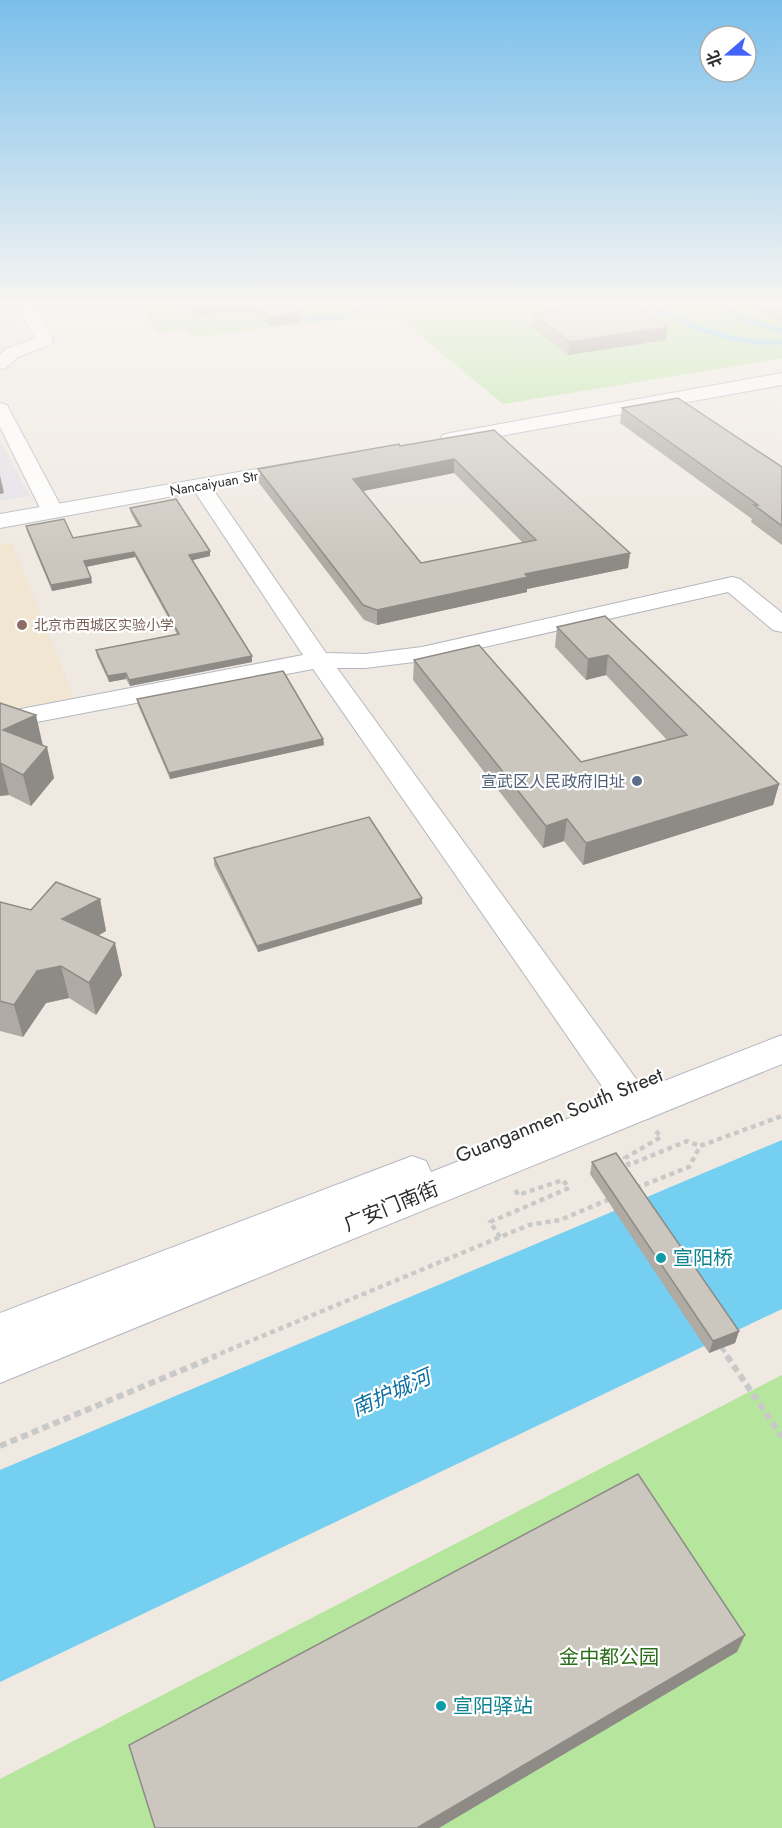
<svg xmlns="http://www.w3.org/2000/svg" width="782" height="1828" font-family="Jost,'Noto Sans SC',sans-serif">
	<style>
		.industrial { fill: #e3e1e8 }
		.education { fill: #f0e6d1 }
		.green { fill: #b6e59e }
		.water { fill: #75cff0 }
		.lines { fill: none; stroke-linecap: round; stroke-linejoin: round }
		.stream { stroke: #75cff0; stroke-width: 5 }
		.street-casing { stroke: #b4b7c1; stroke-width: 2 }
		.secondary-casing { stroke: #b4b7c1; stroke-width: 2 }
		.path-far1 { stroke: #c9c9c9; stroke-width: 4.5; stroke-dasharray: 5 4; stroke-linecap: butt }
		.path { stroke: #c9c9c9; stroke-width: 6; stroke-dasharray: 7 4.5; stroke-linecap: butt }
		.street { fill: #fff; fill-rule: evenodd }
		.secondary { fill: #fff; fill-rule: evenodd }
		.wall { fill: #afaba4; fill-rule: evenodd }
		.shaded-wall { fill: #8e8b86 }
		.building { fill: #cbc7bf; stroke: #8e8b86; stroke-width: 1.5; fill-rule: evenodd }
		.education-dot { fill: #8d6e63; stroke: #fff; stroke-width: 2 }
		.service-dot { fill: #5c6f8a; stroke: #fff; stroke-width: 2 }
		.culture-dot { fill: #0f9aa8; stroke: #fff; stroke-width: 2 }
		.labels { text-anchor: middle; stroke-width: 4.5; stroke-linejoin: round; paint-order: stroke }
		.far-street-label { font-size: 14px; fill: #2e2e2e; stroke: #fff }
		.far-education-label { font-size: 14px; fill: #785e54; stroke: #fff; text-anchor: start }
		.service-label { font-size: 16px; fill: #4e5e75; stroke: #fff; text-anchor: end }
		.near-street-label { font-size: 20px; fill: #2e2e2e; stroke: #fff }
		.near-culture-label { font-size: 20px; fill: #0d838f; stroke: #fff; text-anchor: start }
		.near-park-label { font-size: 20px; fill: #2c6e1b; stroke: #fff }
		.near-water-label { font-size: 21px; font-style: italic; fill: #0d6fa3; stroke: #fff }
	</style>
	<rect width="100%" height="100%" fill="#efe9e1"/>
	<!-- industrial -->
	<g class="industrial">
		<path d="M0 305H5L23 338 0 354Z"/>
		<path d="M0 440 30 496 0 501Z"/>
	</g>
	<!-- education -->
	<path class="education" d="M12 543 77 705 0 721V545Z"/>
	<!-- green -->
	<g class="green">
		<path d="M141 305H782V358L503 404 404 322 371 317 193 337 186 329 156 333Z"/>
		<path d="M782 1375V1828H0V1779Z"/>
	</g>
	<!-- water -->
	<path class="water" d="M782 1140V1309L0 1682V1470Z"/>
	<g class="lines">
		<!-- stream -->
		<g class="stream">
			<path d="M648 305C691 326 733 346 782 342"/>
			<path d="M719 305 749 321 782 331"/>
			<path d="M304 318 344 317 374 305"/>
		</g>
		<defs>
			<g id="street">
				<path d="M17 305H33L53 340 51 344 18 357 6 368 0 369V355L6 349 35 338Z"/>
				<path d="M0 403 7 405 9 409 64 512 60 516 53 518 46 516 42 512 0 427Z"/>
				<path d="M201 480 208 482 326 653 365 654 422 647 732 577 740 579 782 613V632L773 630 728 592 422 661 365 668H337L650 1098 655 1108 650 1118 637 1122 624 1118 313 669 0 729V713L303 655 191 486 194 482Z"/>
			</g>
			<g id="secondary">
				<path d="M782 373V385L450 445 443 443 440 439 443 435 450 433Z"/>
				<path d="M302 461 309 463 312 467 309 471 0 528V514Z"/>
				<path d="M782 1035V1064L0 1383V1313L412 1156 426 1161 431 1172Z"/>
			</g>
		</defs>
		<!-- street casing -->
		<use href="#street" class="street-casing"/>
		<!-- secondary casing -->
		<use href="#secondary" class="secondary-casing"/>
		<!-- path-far1 -->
		<g class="path-far1">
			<path d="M656 1131 661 1137 625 1158 629 1165 687 1141 700 1146"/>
			<path d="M636 1188 689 1167 700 1146 782 1116"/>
			<path d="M500 1237 490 1222 569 1188 563 1180 518 1195 515 1189"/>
			<path d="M722 1348 728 1357"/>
			<path d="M212 1357 529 1225 560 1220 610 1199"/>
		</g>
		<!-- path -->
		<g class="path">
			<path d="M727 1356 782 1437"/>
			<path d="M0 1446 216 1356"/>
		</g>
		<!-- street -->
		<use href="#street" class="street"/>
		<!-- secondary -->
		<use href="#secondary" class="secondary"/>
	</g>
	<!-- wall -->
	<g class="wall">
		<path d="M185 305H293L300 313V322L269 326 253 310 194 317Z"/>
		<path d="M751 305H782V323Z"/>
		<path d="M533 314 668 327 666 340 568 355 532 327Z"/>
		<path d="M622 408 782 467V545L751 522 752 519 620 423Z"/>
		<path d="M494 430 630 553 628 568 527 589V592L377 625 364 620 259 483 258 469ZM454 473 523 543 421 563 363 491Z"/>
		<path d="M130 508 210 551V556L192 560 252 656V662L130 686 126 679 109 682 97 656 96 650 177 634 135 557 86 567 91 578 92 583 52 591 27 531 26 526 73 538 138 526 131 513Z"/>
		<path d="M605 616 779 784 773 805 583 865 564 841 543 848 413 680 414 660 581 762 667 740 606 675 586 680 555 647 557 627Z"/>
		<path d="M137 699 323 739 324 745 170 779 138 705Z"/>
		<path d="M0 703 42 745 54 778 31 806 9 795 0 796Z"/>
		<path d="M214 858 422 898V904L258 952 214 865Z"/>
		<path d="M100 899 106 931 98 936 122 975 96 1015 69 998 46 1003 23 1037 0 1031V902L31 910Z"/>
		<path d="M592 1162 739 1331 735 1343 709 1353 590 1174Z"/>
	</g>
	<!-- shaded-wall -->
	<g class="shaded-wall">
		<path d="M216 305H253V310L194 317 193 308Z"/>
		<path d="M300 313V322L269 326 268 317Z"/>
		<path d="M668 327 666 340 568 355 570 342Z"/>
		<path d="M454 459V473L353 493V479Z"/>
		<path d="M0 475 4 493 0 494Z"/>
		<path d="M210 551V556L189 561V555Z"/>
		<path d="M134 552 135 557 85 567 84 561Z"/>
		<path d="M630 553 628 568 527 589V592L377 625V610L525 574Z"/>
		<path d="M91 578 92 583 52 591 51 585Z"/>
		<path d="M608 655 606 675 586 680 588 659Z"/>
		<path d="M252 656V662L130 686 129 680Z"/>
		<path d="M126 673V679L109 682 108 676Z"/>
		<path d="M36 715 43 746 3 730Z"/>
		<path d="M323 739 324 745 170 779 169 773Z"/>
		<path d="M47 747 54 778 31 806 23 775Z"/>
		<path d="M0 763H1L9 795 0 796Z"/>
		<path d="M779 784 773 805 583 865 586 843Z"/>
		<path d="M567 819 564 841 543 848 546 826Z"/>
		<path d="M422 898V904L258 952 257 946Z"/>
		<path d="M100 899 106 931 69 951 62 919Z"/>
		<path d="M115 943 122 975 96 1015 89 983Z"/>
		<path d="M61 966 69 998 46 1003 23 1037 14 1005 37 971Z"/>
		<path d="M739 1331 735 1343 709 1353 713 1341Z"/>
		<path d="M745 1635 737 1652 439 1828H417Z"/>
	</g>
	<!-- building -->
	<g class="building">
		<path d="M191 305H216L193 308Z"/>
		<path d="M257 305H292L300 313 268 317Z"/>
		<path d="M591 305H636L668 327 570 342 533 314Z"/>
		<path d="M678 398 782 467V526L754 505H758L622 408Z"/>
		<path d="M494 430 630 553 525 574 528 577 377 610 363 605 258 469 399 444 400 446ZM454 459 536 540 421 563 353 479Z"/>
		<path d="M176 499 210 551 189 555 252 656 129 680 126 673 108 676 96 650 179 634 134 552 84 561 91 578 51 585 26 526 64 519 73 538 141 526 130 508Z"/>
		<path d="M605 616 779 784 586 843 567 819 546 826 414 660 479 645 581 762 687 735 608 655 588 659 557 627Z"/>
		<path d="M283 671 323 739 169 773 137 699Z"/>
		<path d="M0 703 36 715 3 730 47 747 23 775 0 763Z"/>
		<path d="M369 817 422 898 257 946 214 858Z"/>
		<path d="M56 882 100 899 62 919 115 943 89 983 61 966 37 971 14 1005 0 1001V902L31 910Z"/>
		<path d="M616 1153 739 1331 713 1341 592 1162Z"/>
		<path d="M638 1474 745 1635 417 1828H155L129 1745Z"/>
	</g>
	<!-- sky -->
	<linearGradient id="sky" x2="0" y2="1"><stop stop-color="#7abfeb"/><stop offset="0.54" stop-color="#f8f5f2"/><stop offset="1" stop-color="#f8f5f2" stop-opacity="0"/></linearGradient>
	<rect width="782" height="561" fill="url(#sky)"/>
	<!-- markers -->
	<circle class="education-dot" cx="22" cy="625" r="6"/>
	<circle class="service-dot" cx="637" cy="781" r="6"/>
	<g class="culture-dot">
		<circle cx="661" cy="1258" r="6"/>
		<circle cx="441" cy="1706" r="6"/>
	</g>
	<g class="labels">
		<!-- far-street labels -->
		<g class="far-street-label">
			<text transform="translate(214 483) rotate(-10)" y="5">Nancaiyuan Str</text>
		</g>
		<!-- far-education labels -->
		<g class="far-education-label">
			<text x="34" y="630">北京市西城区实验小学</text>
		</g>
		<!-- service labels -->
		<g class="service-label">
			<text x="625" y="787">宣武区人民政府旧址</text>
		</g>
		<!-- near-street labels -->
		<g class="near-street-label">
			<text transform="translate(559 1115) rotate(-22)" y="7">Guanganmen South Street</text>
			<text transform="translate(391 1206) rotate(-22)" y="7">广安门南街</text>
		</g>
		<!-- near-culture labels -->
		<g class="near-culture-label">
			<text x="673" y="1265">宣阳桥</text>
			<text x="453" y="1713">宣阳驿站</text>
		</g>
		<!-- near-park labels -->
		<g class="near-park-label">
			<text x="609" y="1664">金中都公园</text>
		</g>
		<!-- near-water labels -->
		<g class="near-water-label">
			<text transform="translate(391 1393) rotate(-24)" y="7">南护城河</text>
		</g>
	</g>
	<!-- north arrow -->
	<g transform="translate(728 54) rotate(250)"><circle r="28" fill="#ffffff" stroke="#ababab" stroke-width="1.5"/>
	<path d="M0-4.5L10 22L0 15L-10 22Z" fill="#4264fb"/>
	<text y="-9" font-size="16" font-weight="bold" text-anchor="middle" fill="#2e2e2e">北</text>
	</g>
</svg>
